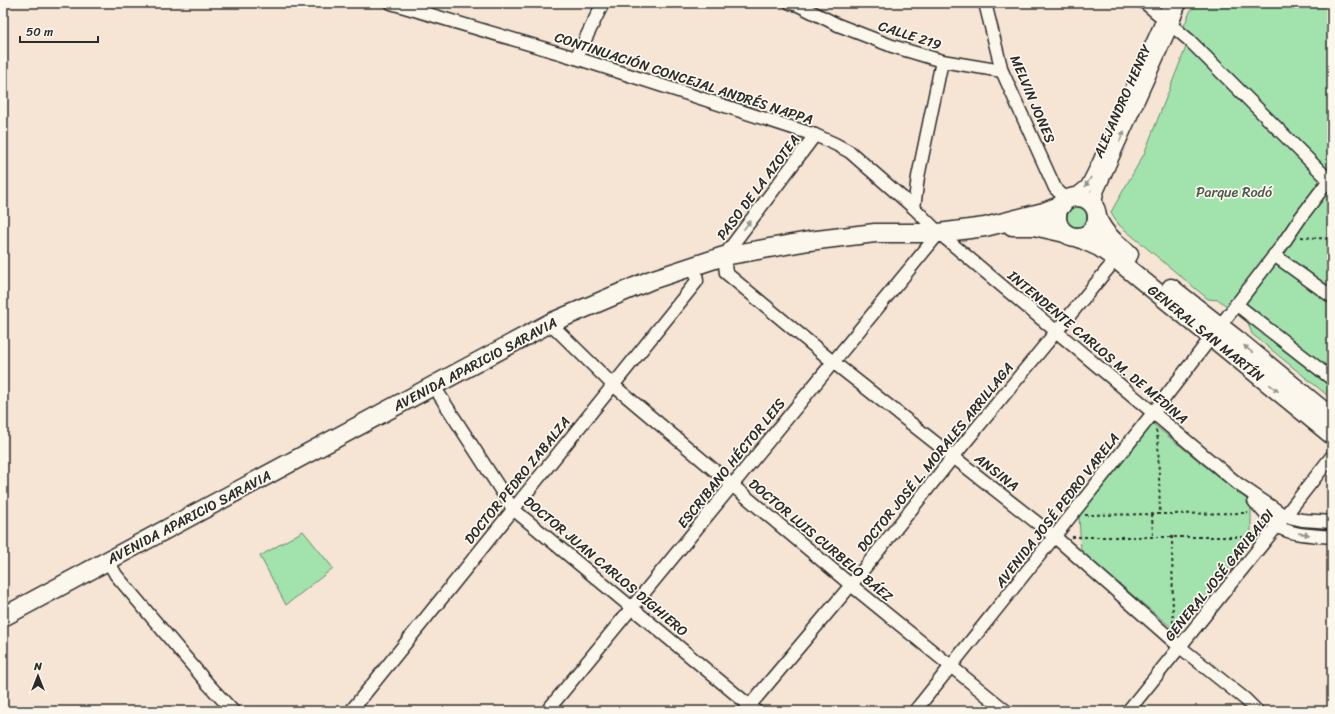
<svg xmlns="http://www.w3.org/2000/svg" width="1335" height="714" font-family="Sriracha,sans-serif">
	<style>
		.green { fill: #a2e3ad; stroke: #66876c }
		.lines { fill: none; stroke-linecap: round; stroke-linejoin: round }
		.minor-casing { stroke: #2b2b2b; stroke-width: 15 }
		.highway-casing { stroke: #2b2b2b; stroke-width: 21 }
		.path { stroke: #2b2b2b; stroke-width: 2; stroke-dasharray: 3 3; stroke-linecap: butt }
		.minor { stroke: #fbf7ec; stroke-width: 12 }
		.highway { stroke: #fbf7ec; stroke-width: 18 }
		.oneway { fill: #93918c }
		.labels { text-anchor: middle; stroke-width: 3.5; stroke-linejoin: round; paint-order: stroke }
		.street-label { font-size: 14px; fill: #2b2b2b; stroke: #fbf7ec }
		.park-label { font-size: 14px; fill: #49594c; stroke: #fbf7ec }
	</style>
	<rect width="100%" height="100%" fill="#f6e4d4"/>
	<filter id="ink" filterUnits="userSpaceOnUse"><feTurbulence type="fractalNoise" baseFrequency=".025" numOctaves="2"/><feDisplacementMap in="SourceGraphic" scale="8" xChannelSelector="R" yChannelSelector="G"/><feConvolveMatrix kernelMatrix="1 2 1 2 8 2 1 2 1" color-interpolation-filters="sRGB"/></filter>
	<g filter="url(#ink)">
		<!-- green -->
		<g class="green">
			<path d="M1194 3H1332V399L1252 334 1248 323 1219 300 1208 299 1119 225 1111 212 1144 154 1190 37 1184 26Z"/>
			<circle cx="1078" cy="217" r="12"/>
			<path d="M1153 424 1251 503V541L1181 627 1178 629 1171 627 1081 552 1079 516Z"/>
			<path d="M303 531 333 568 286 605 260 556Z"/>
		</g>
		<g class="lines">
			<defs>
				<g id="minor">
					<path d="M391 3 576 58 815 135 835 144 850 152 914 208 939 233 1238 484 1285 516 1302 520 1332 522"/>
					<path d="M790 3 798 5 838 25 892 46 942 61 1002 71"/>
					<path d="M985 3 1002 71 1055 188 1067 200"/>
					<path d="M1145 3 1189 40 1329 180"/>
					<path d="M576 58 603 3"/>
					<path d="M815 135 724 256 726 273 833 362 1055 537 1180 647 1245 699 1257 711"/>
					<path d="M1072 198 1087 186 1098 164 1163 19 1169 3"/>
					<path d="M914 208 918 177 942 61"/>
					<path d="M1096 212V198L1097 192 1171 27 1180 3"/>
					<path d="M1274 255 1332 297"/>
					<path d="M1236 304 1332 379"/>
					<path d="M550 323 613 385 851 585 1006 711"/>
					<path d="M433 385 513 509 756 711"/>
					<path d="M1254 501C1261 509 1269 519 1277 526 1292 536 1315 535 1332 537"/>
					<path d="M108 561 116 575 208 684 233 711"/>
					<path d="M351 711 697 281 695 266"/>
					<path d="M547 711 939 233"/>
					<path d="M745 711 851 585 953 457 1116 259"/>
					<path d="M915 711 1153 413 1280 248 1301 217 1332 176"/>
					<path d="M1128 711 1285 516 1332 456"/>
				</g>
				<g id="highway">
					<circle cx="1077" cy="217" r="20"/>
					<path d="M1097 218C1104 234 1115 243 1129 254"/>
					<path d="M1012 226H1034L1065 233"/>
					<path d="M1077 237 1099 247 1116 259 1332 435"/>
					<path d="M1171 288 1236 339 1332 418"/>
					<path d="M3 617 550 323 651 280 724 256 809 241 875 233H939L985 227 1044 212 1062 205"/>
				</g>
			</defs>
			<!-- minor casing -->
			<use href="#minor" class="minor-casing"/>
			<!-- highway casing -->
			<use href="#highway" class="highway-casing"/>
			<!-- path -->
			<g class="path">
				<path d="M1301 237 1332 239"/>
				<path d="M1156 430 1158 440 1160 514"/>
				<path d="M1152 514 1153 537"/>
				<path d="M1085 515 1245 513 1248 512"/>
				<path d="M1172 536 1173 622 1174 627"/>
				<path d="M1072 537H1244L1257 532"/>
			</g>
			<!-- minor -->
			<use href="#minor" class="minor"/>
			<!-- highway -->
			<use href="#highway" class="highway"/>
		</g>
		<!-- one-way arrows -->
		<defs><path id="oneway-solid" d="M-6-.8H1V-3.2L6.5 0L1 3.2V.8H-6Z"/></defs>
		<g class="oneway">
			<use href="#oneway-solid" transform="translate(1122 136) rotate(-66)"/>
			<use href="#oneway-solid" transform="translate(1088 182) rotate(121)"/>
			<use href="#oneway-solid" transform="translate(747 225) rotate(-53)"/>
			<use href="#oneway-solid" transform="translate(1248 349) rotate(-140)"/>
			<use href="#oneway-solid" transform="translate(1274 388) rotate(39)"/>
			<use href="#oneway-solid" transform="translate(1304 534) rotate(8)"/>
		</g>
	</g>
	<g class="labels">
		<!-- street labels -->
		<g class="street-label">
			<text transform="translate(910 35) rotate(18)" y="5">CALLE 219</text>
			<text transform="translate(684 78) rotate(18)" y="5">CONTINUACIÓN CONCEJAL ANDRÉS NAPPA</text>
			<text transform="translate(1033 99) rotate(67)" y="5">MELVIN JONES</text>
			<text transform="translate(1122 101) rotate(-66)" y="5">ALEJANDRO HENRY</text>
			<text transform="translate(758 187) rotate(-53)" y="5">PASO DE LA AZOTEA</text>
			<text transform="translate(1206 333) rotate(39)" y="5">GENERAL SAN MARTÍN</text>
			<text transform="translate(1098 347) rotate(40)" y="5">INTENDENTE CARLOS M. DE MEDINA</text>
			<text transform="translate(475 364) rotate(-28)" y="5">AVENIDA APARICIO SARAVIA</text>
			<text transform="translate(935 457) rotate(-51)" y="5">DOCTOR JOSÉ L. MORALES ARRILLAGA</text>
			<text transform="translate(731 463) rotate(-51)" y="5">ESCRIBANO HÉCTOR LEIS</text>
			<text transform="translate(997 472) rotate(38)" y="5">ANSINA</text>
			<text transform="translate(517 480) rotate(-51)" y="5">DOCTOR PEDRO ZABALZA</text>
			<text transform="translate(1057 510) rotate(-52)" y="5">AVENIDA JOSÉ PEDRO VARELA</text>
			<text transform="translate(189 517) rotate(-28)" y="5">AVENIDA APARICIO SARAVIA</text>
			<text transform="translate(821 540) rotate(40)" y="5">DOCTOR LUIS CURBELO BÁEZ</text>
			<text transform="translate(606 566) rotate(40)" y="5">DOCTOR JUAN CARLOS DIGHIERO</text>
			<text transform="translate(1219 575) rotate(-51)" y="5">GENERAL JOSÉ GARIBALDI</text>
		</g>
		<!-- park labels -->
		<g class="park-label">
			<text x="1234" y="197">Parque Rodó</text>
		</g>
	</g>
	<!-- margin -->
	<rect width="1335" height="714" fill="none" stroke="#fbf7ec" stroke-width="16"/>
	<rect x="8" y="8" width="1319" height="698" fill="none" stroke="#2b2b2b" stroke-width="1.5" filter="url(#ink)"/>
	<!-- north arrow -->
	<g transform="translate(38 676)" stroke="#fbf7ec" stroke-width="3" paint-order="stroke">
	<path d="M0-3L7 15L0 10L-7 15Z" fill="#2b2b2b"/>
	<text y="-6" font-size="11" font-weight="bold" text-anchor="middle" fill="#2b2b2b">N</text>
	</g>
	<!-- scale -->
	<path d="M20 36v6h78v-6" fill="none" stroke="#2b2b2b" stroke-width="2"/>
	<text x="26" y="36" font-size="12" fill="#2b2b2b" stroke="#fbf7ec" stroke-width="3" paint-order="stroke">50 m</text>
</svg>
